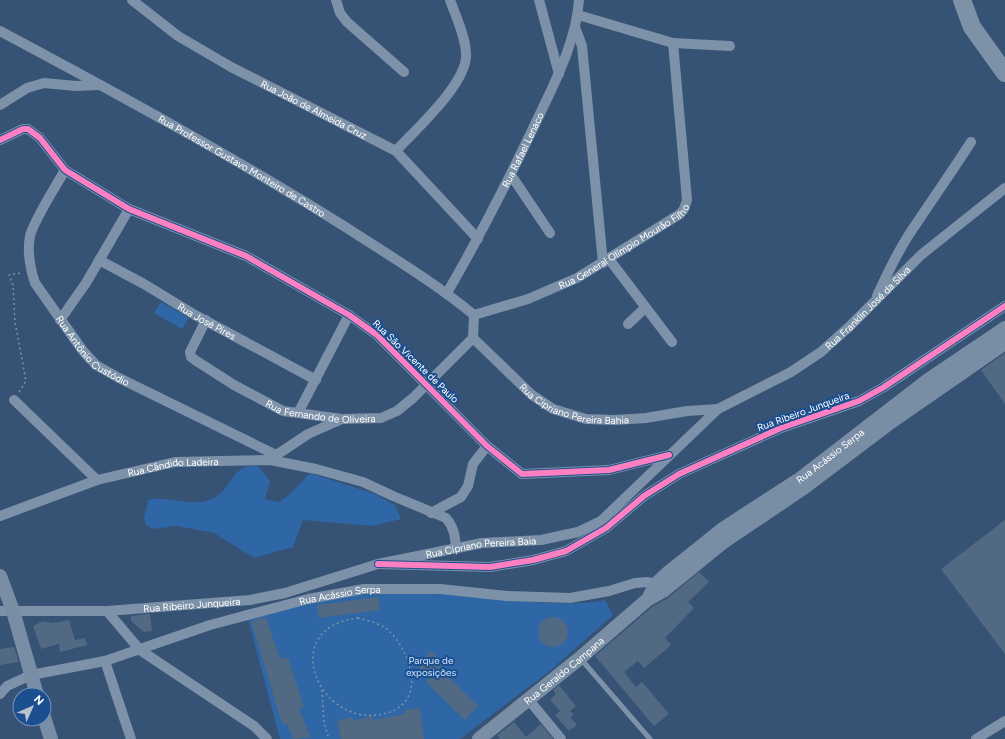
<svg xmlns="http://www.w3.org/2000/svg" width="1005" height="739" font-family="Figtree,sans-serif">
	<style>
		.green { fill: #2f66a5 }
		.building { fill: #526984 }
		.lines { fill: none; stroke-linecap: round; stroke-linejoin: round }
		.path { stroke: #7d92a8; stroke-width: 1.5; stroke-dasharray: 2 3; stroke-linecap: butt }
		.lane { stroke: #7d92a8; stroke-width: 5 }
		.street { stroke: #7d92a8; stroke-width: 10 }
		.secondary { stroke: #798da4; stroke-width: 14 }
		.highway { stroke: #7e92a7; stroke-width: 18 }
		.cycleway-casing { stroke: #1b4f8f; stroke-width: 8 }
		.cycleway { stroke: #ff80c0; stroke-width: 6 }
		.labels { text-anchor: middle; stroke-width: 4; stroke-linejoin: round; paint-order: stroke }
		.street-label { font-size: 10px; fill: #fff; stroke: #1b4f8f }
		.park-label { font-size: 10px; fill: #cfe3fa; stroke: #1b4f8f }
	</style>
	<rect width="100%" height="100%" fill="#365274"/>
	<!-- green -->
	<g class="green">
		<path d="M161 302 189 318 182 329 154 313Z"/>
		<path d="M247 466H258L270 481 265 499 279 502 291 493 310 473 375 494 395 505 401 519 373 526 303 520 293 547 254 558 214 533 176 526 153 529 146 525 144 518 148 500C167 495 187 506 206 501 231 494 227 474 247 466Z"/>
		<path d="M393 593C430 593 466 596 503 599 537 602 571 607 605 600L613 615 551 670 460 739H280L248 619 299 604 357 595Z"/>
	</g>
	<!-- building -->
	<g class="building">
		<path d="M1005 353V404L981 370Z"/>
		<path d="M1005 520V654L941 569Z"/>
		<path d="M699 572 709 582 688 602 694 608 665 638 671 645 644 668 638 661 624 672 636 687 642 682 669 714 654 726 595 656 652 607 668 598Z"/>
		<path d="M378 597 380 610 319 618 317 605Z"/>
		<path d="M147 614H150L152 631 144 632 131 621V616Z"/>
		<circle cx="553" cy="632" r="15"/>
		<path d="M266 617 280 659 288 657 304 707 299 708 310 737 293 739 287 724H282L251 621Z"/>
		<path d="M69 620 75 640 85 638 87 645 60 652 59 644 41 649 33 626 43 621 52 623Z"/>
		<path d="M14 647 19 662 0 665V649Z"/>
		<path d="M431 651 444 663 439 668 478 706 465 720 426 682 430 678 417 665Z"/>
		<path d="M559 685 576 706 570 711 574 715 570 717 577 725 569 731 555 715 560 711 550 700 556 694 553 690Z"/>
		<path d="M420 708 424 739H341L337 721 352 717 353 721 372 716 373 720 405 714V710Z"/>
		<path d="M514 722 526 737 541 724 553 739H500L497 735Z"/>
	</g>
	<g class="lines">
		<!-- path -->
		<g class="path">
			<path d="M19 392 26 381 15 322 13 285 9 275 22 273"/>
			<path d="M358 618C368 621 381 623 389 631 410 651 427 698 390 712 322 736 273 628 358 618Z"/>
			<path d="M322 690 324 723 329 739"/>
		</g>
		<!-- lane -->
		<path class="lane" d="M580 658 650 739"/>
		<!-- street -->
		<g class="street">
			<path id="s1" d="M132 0 178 36 231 67 396 151 478 239"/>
			<path d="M336 0 340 13 347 22 404 72"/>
			<path d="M539 0 559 74"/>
			<path d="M578 15 673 43 730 46"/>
			<path d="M575 27 582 46 603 263"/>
			<path id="s2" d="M0 31C118 94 234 157 347 228 390 256 434 282 474 315"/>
			<path d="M0 105 27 88 44 83 76 86 100 85"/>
			<path d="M0 140 23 129H28L40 138 65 170 129 209 246 256 349 315 377 335 487 446 522 474 609 470 669 455"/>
			<path d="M396 151C415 130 469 82 466 53 465 35 456 17 450 0"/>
			<path id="s3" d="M65 170C56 186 34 220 30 236 27 252 30 268 35 283L83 351 96 365 119 378 276 455"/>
			<path d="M511 175 550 233"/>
			<path d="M609 259 672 342"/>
			<path id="s4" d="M99 260 144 284 195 315 316 380"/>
			<path id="s5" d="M447 293C480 236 509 179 537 120 555 82 576 42 579 0"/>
			<path d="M877 296C887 274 897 253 910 233 930 203 951 173 971 142"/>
			<path id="s6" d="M474 315 528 299 577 278 680 214 684 209 687 200 673 43"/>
			<path id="s7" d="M474 315 473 338 532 395 553 409 586 419 615 420 646 418 687 411 718 409"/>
			<path d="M60 320 86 283 129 209"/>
			<path id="s8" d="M206 320 190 352 191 357 195 360 234 385 283 411 342 419 381 418 397 411 413 398 473 338"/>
			<path d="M628 324 645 308"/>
			<path d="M14 400 97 480"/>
			<path d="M298 413 349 315"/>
			<path d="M272 458 308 434 342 419"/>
			<path d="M431 513 461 497 468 486 473 464 487 446"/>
			<path id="s9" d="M0 516 97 480 175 462 270 460 316 469 363 482 393 496 446 518C454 527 455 536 456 547"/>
			<path id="s10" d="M604 526 601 521 718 409 791 372 821 352 850 326 921 255 1005 188"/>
			<path d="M378 564 490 567 533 560 566 551 606 528 644 496 679 474 781 428 859 401 884 387 1005 306"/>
			<path id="s11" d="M0 611H107L250 600 285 593 378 564 482 543 541 540 578 532 601 521"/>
			<path d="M107 611 140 650 254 726 267 739"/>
			<path d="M105 661 131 739"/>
			<path id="s12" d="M0 694 7 686 31 675 105 661 210 625 308 599 364 589H440L507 596 570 598 609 591 635 583 647 582 656 584 660 588"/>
			<path d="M529 700 561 739"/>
			<path d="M976 739 1005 721"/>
		</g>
		<!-- secondary -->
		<g class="secondary">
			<path d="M0 576 13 611 37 695"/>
			<path id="s13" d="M650 595 656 584 669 572 724 528 801 478 928 380 1005 328"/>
			<path d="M44 717 51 739"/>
			<path id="s14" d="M479 739 580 658 647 600 663 591 722 543 805 487 891 422 1005 343"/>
		</g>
		<!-- highway -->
		<path class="highway" d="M962 0 972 27 1005 73"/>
		<defs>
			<g id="cycleway">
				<path d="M0 140 23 129H28L40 138 65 170 129 209 246 256 349 315 377 335 487 446 522 474 609 470 669 455"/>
				<path d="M378 564 490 567 533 560 566 551 606 528 644 496 679 474 781 428 859 401 884 387 1005 306"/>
			</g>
		</defs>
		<!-- cycleway casing -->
		<use href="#cycleway" class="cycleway-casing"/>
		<!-- cycleway -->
		<use href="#cycleway" class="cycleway"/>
	</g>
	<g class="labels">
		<!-- street labels -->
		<g class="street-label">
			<text dy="4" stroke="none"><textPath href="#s1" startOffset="213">Rua João de Almeida Cruz</textPath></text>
			<text dy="4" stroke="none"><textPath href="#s5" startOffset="162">Rua Rafael Lenaco</textPath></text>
			<text dy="4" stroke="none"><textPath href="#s2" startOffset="277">Rua Professor Gustavo Monteiro de Castro</textPath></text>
			<text dy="4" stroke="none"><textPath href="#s6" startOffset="166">Rua General Olímpio Mourão Filho</textPath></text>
			<text dy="4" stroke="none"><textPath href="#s10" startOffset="350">Rua Franklin José da Silva</textPath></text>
			<text dy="4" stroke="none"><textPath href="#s4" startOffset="124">Rua José Pires</textPath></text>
			<text dy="4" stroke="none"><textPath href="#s3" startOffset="213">Rua Antônio Custódio</textPath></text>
			<text transform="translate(416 361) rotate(44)" y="4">Rua São Vicente de Paulo</text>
			<text dy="4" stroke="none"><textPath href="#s7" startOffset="149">Rua Cipriano Pereira Bahia</textPath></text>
			<text dy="4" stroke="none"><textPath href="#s8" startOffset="185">Rua Fernando de Oliveira</textPath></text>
			<text transform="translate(803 411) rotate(-20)" y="4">Rua Ribeiro Junqueira</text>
			<text dy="4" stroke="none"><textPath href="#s13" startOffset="229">Rua Acássio Serpa</textPath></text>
			<text dy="4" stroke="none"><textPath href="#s9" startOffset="181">Rua Cândido Ladeira</textPath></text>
			<text dy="4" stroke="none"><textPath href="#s11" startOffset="488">Rua Cipriano Pereira Baia</textPath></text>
			<text dy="4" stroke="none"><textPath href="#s12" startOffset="357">Rua Acássio Serpa</textPath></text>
			<text dy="4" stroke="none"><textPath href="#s11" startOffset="192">Rua Ribeiro Junqueira</textPath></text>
			<text dy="4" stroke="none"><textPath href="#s14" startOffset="109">Rua Geraldo Campana</textPath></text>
		</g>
		<!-- park labels -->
		<g class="park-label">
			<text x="431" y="664">Parque de<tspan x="431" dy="12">exposições</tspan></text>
		</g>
	</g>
	<!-- north arrow -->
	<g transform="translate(32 707) rotate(45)"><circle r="19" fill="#1b4f8f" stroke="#7695bc"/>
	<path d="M0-3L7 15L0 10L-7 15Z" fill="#b9c2ce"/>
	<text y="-6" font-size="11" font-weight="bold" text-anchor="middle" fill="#ffffff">N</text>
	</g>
</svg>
